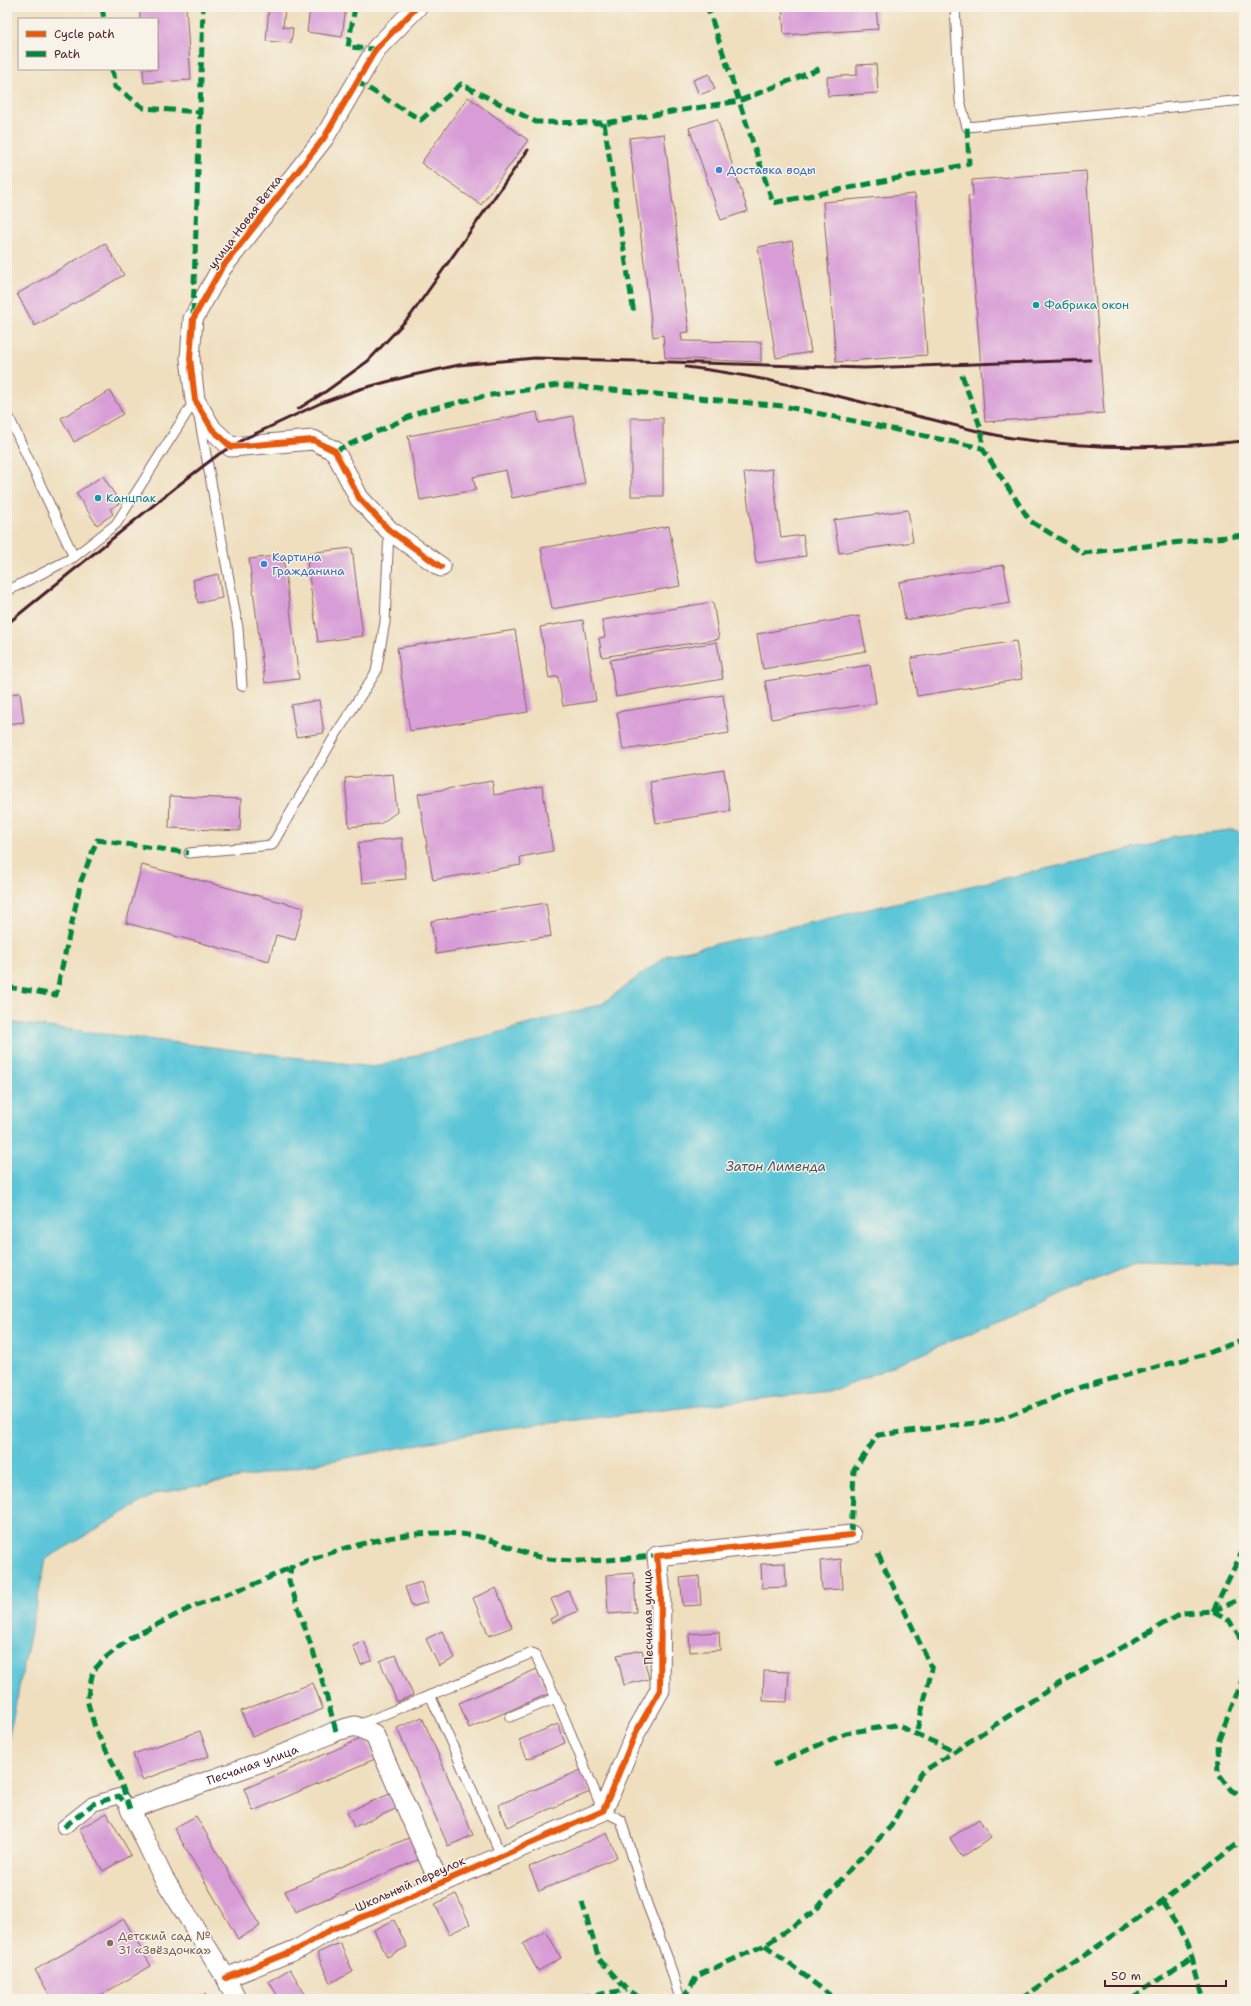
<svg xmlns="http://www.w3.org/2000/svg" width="1251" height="2006" font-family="'Shantell Sans',sans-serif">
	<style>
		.water { fill: #5cc6d8; stroke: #537282 }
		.building { fill: #d89dd7 }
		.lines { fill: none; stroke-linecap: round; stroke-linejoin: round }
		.service-casing { stroke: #84625f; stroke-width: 11 }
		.pedestrian-casing { stroke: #84625f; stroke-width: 16 }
		.minor-casing { stroke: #84625f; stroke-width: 21 }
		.service { stroke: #fff; stroke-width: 9 }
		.pedestrian { stroke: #fff; stroke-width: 14 }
		.minor { stroke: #fff; stroke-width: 19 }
		.rail { stroke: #4a1f2b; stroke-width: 3 }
		.quiet { stroke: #00873e; stroke-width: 5; stroke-dasharray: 10 5; stroke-linecap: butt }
		.cycleway-casing { stroke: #f7f3e8; stroke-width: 8 }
		.cycleway { stroke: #e8590c; stroke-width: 6 }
		.shop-dot { fill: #3f7fe0; stroke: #f7f3e8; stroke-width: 1.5 }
		.culture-dot { fill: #0f9aa8; stroke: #f7f3e8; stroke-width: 1.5 }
		.education-dot { fill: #8d6e63; stroke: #f7f3e8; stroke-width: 1.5 }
		.labels { text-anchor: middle; stroke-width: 3; stroke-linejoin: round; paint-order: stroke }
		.shop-label { font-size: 12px; fill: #366cbe; stroke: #f7f3e8; text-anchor: start }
		.street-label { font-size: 12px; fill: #4a1f2b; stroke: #f7f3e8 }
		.culture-label { font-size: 12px; fill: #0d838f; stroke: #f7f3e8; text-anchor: start }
		.education-label { font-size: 12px; fill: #785e54; stroke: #f7f3e8; text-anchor: start }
		.water-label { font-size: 13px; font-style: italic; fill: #4f515f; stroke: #f7f3e8 }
	</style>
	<rect width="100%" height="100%" fill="#f7f3e8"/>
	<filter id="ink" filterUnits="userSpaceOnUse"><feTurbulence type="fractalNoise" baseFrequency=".025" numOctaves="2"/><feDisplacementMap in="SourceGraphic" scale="8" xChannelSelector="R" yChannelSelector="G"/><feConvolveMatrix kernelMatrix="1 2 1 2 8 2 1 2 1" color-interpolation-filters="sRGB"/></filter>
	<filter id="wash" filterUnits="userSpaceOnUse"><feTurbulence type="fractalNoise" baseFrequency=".012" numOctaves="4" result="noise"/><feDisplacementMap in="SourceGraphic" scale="16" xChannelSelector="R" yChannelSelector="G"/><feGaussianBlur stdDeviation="0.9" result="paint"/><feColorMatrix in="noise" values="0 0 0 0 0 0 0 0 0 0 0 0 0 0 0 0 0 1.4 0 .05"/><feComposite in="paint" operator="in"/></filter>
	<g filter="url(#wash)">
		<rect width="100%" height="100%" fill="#efdfbf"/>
		<!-- water -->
		<path class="water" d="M1232 830 1244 832V1263L1230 1265 1135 1263 837 1390 499 1429 155 1494 46 1559 7 1745V1022L374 1067 602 1004 667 955 1155 844 1174 836Z"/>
		<g id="blocks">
			<!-- building -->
			<g class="building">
				<path d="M140 7H186L191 80 144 83 143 69H157V19H140Z"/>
				<path d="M269 7H285L283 27 293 28 291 43 266 41Z"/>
				<path d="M310 7H346L342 37 307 32Z"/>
				<path d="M782 7H876L878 29 784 35Z"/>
				<path d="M876 64 878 93 828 96 827 77 857 75V65Z"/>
				<path d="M709 74 715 89 699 95 693 80Z"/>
				<path d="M468 97 528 140 481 205 421 163Z"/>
				<path d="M717 119 748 211 721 220 689 128Z"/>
				<path d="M664 134 689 332 681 333 682 341 761 342V362L665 358 663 335 653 337 629 138Z"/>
				<path d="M1086 171 1104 413 985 422 968 196H973L972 180Z"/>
				<path d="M915 194 927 355 836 362 823 202Z"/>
				<path d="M792 241 811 352 776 358 758 247Z"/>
				<path d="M105 243 124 275 35 326 17 294Z"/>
				<path d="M110 391 123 414 74 442 61 418Z"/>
				<path d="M537 412 539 423 573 416 585 484 512 498 506 470 473 477 476 490 420 500 408 436Z"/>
				<rect x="631" y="418" width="32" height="78"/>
				<path d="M772 469 781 538 803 535 806 556 756 563 744 473Z"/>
				<path d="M103 476 120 503 110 509 113 514 97 525 76 493Z"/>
				<path d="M908 510 913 542 839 553 834 520Z"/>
				<path d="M669 526 680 586 552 609 541 548Z"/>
				<path d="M352 548 363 636 318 642 306 553Z"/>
				<path d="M283 555 299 679 265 683 249 559Z"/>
				<path d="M1004 565 1010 603 905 620 899 582Z"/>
				<path d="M218 574 222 598 198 603 193 580Z"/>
				<path d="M713 602 719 639 602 657 599 638 605 637 602 620Z"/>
				<path d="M859 616 866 651 763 669 757 634Z"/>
				<path d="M583 620 596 701 563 706 558 676 549 678 540 627Z"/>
				<path d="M515 630 528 712 410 731 397 648Z"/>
				<path d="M1016 641 1022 679 917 696 911 658Z"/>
				<path d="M717 642 723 679 616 697 610 660Z"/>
				<path d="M870 665 876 703 771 719 765 681Z"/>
				<path d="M20 693 24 722 7 724V694Z"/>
				<path d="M723 695 729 733 623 750 617 712Z"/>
				<path d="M319 700 324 733 296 737 291 705Z"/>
				<path d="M724 770 730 811 656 823 650 782Z"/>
				<path d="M393 774 397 812 380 824 349 827 345 778Z"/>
				<path d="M492 781 494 795 542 786 553 851 520 857 521 865 433 880 418 794Z"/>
				<path d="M170 796 241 799 240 831 169 828Z"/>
				<path d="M402 838 406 879 362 883 358 843Z"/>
				<path d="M142 865 304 908 295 940 276 935 269 961 126 923Z"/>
				<path d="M546 903 551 936 436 954 431 921Z"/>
				<path d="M841 1559 843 1589 822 1590 820 1561Z"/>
				<path d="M785 1563 786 1587 762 1588 761 1564Z"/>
				<path d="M634 1573 636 1612 608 1614 606 1575Z"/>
				<path d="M699 1576 701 1605 683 1606 680 1578Z"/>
				<path d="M421 1582 428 1602 412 1607 405 1587Z"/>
				<path d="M496 1588 512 1627 489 1636 473 1598Z"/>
				<path d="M568 1591 578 1611 552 1623 550 1619 558 1615 551 1599Z"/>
				<path d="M442 1631 455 1658 439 1666 426 1639Z"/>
				<path d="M719 1632 720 1650 690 1652 689 1634Z"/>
				<path d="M364 1641 372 1660 361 1665 353 1646Z"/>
				<path d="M642 1650 649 1679 624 1685 617 1655Z"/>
				<path d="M396 1655 413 1695 397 1702 380 1661Z"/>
				<path d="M537 1669 548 1694 469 1728 459 1703Z"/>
				<path d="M764 1671 789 1672 787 1702 763 1701Z"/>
				<path d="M313 1683 323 1709 252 1737 241 1711Z"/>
				<path d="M422 1717 473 1835 448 1846 397 1728Z"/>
				<path d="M558 1724 565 1743 527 1759 519 1740Z"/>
				<path d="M200 1731 209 1756 142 1780 133 1754Z"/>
				<path d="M365 1737 375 1759 253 1811 244 1789Z"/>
				<path d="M581 1770 590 1792 507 1827 498 1805Z"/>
				<path d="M392 1793 398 1808 354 1827 347 1812Z"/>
				<path d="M107 1813 131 1855 103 1871 79 1829Z"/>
				<path d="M196 1816 260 1926 238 1939 174 1828Z"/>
				<path d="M979 1819 991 1838 962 1857 950 1838Z"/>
				<path d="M607 1833 617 1857 539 1891 529 1867Z"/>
				<path d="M411 1837 420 1859 295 1912 285 1891Z"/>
				<path d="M456 1894 470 1924 449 1934 435 1904Z"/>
				<path d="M124 1919 151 1966 94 1999H52L35 1970Z"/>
				<path d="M394 1920 407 1947 387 1957 374 1930Z"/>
				<path d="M546 1931 561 1958 538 1971 523 1944Z"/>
				<path d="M340 1943 353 1972 330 1983 317 1953Z"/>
				<path d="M290 1969 308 1999H279L269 1981Z"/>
				<path d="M205 1994 208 1999H197Z"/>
			</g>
		</g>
	</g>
	<g filter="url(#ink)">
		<use href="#blocks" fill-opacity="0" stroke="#84625f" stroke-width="1"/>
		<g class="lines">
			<defs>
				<g id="service">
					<path d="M955 7 960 101 967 127 1244 100"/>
					<path d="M7 413 74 557"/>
					<path d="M199 417 238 628 242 686"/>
					<path d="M7 591 74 557 116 524 195 400"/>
					<path d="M189 853 272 845 336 734 376 672 385 622 389 530"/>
					<path d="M430 1695 501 1855"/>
					<path d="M510 1717 556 1698 603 1811 621 1820 647 1904 668 1959 680 1999"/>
					<path d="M356 1726 532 1653 535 1654 556 1698"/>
				</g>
				<path id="pedestrian" d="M64 1827 93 1804 119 1796 130 1809"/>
				<g id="minor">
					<path d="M417 7 376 49 324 138 221 269 193 319 190 358 195 400 212 429 231 447 313 440 335 451 359 498 389 530 441 567"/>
					<path d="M226 1978 300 1948 332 1929 375 1912 603 1811 636 1732 660 1690 661 1595 657 1556 851 1535"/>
					<path id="s1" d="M236 1999 226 1978 163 1877 130 1809 292 1751 336 1731 355 1726 374 1734 439 1882"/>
				</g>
			</defs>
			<!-- service casing -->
			<use href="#service" class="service-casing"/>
			<!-- pedestrian casing -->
			<use href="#pedestrian" class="pedestrian-casing"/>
			<!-- minor casing -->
			<use href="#minor" class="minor-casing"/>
			<!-- service -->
			<use href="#service" class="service"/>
			<!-- pedestrian -->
			<use href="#pedestrian" class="pedestrian"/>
			<!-- minor -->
			<use href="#minor" class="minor"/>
			<!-- rail -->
			<g class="rail">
				<path d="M686 367C765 376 841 397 917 416 948 423 980 433 1012 438 1088 449 1167 449 1244 441"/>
				<path d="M298 409 325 392 368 361 411 315 528 150"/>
				<path d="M7 624 176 487 219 454 246 438 321 403 360 389 409 376 459 365 535 358 864 368 1090 360"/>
			</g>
			<!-- quiet -->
			<g class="quiet">
				<path d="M102 7 104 19"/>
				<path d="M355 7 348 47 376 49"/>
				<path d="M704 7 709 11 773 203 969 164 967 127"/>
				<path d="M112 69 115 87 144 108 200 112 203 7"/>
				<path d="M356 81 421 120 461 84 536 122 604 123 739 101 824 67"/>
				<path d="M604 123 634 314"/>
				<path d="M193 314 200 112"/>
				<path d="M962 375 982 432V448L1030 521 1083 553 1244 535"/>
				<path d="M335 451 422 411 485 396 559 385 783 406 982 448"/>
				<path d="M7 987 56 995 81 881 97 840 189 853"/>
				<path d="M851 1535 854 1470 878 1435 998 1420 1081 1387 1206 1354 1244 1339"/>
				<path d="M878 1554 932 1669 916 1734"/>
				<path d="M1213 1611 1244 1548"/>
				<path d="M1213 1611 1244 1597"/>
				<path d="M1244 1675 1218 1742 1219 1774 1231 1790 1244 1798"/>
				<path d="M336 1731 319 1669 289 1581 291 1567C347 1545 420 1524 480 1537 503 1543 525 1555 549 1559 585 1564 622 1558 657 1556"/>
				<path d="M773 1765 846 1733 896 1725 954 1751"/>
				<path d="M130 1809 117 1771 96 1731 87 1700 93 1671 105 1658 132 1637 196 1605 258 1583 291 1567"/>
				<path d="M64 1827 93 1804 119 1796 126 1804"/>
				<path d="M582 1902 599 1959 627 1990 642 1999"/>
				<path d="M1162 1902 1178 1926 1192 1957 1203 1999"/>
				<path d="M765 1945 835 1999"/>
				<path d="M566 1999 627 1990"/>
				<path d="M683 1999 697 1976 765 1945 815 1911 851 1868 891 1826 921 1773 1050 1689 1182 1613 1213 1611 1229 1620 1244 1645"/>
				<path d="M1021 1999 1162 1902 1244 1839"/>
				<path d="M1132 1999 1192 1957"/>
			</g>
			<defs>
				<g id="cycleway">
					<path d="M417 7 376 49 324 138 221 269 193 319 190 358 195 400 212 429 231 447 313 440 335 451 359 498 389 530 441 567"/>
					<path d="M226 1978 300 1948 332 1929 375 1912 603 1811 636 1732 660 1690 661 1595 657 1556 851 1535"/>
				</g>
			</defs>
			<!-- cycleway casing -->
			<use href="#cycleway" class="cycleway-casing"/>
			<!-- cycleway -->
			<use href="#cycleway" class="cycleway"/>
		</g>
	</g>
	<!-- markers -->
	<g class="shop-dot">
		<circle cx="719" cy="170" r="4"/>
		<circle cx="264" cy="564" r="4"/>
	</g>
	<g class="culture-dot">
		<circle cx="1036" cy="305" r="4"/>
		<circle cx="98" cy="498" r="4"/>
	</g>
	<circle class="education-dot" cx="110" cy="1943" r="4"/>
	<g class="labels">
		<!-- shop labels -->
		<g class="shop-label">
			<text x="727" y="174">Доставка воды</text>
			<text x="272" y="561">Картина<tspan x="272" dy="14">Гражданина</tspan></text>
		</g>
		<!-- street labels -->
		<g class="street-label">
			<text transform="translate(245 222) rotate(-53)" y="4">улица Новая Ветка</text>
			<text transform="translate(648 1617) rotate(-91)" y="4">Песчаная улица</text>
			<text dy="4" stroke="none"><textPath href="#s1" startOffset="348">Песчаная улица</textPath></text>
			<text transform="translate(410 1884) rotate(-24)" y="4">Школьный переулок</text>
		</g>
		<!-- culture labels -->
		<g class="culture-label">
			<text x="1044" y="309">Фабрика окон</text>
			<text x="106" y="502">Канцпак</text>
		</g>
		<!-- education labels -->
		<g class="education-label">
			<text x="118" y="1940">Детский сад №<tspan x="118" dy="14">31 «Звёздочка»</tspan></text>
		</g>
		<!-- water labels -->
		<g class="water-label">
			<text x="776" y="1171">Затон Лименда</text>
		</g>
	</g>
	<!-- margin -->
	<rect width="1251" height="2006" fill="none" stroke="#f7f3e8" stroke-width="24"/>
	<!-- legend -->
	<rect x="18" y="18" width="140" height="52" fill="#f7f3e8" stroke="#b29e9c"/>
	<rect x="26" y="31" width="20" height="6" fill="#e8590c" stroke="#b29e9c"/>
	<text x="54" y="38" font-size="12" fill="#4a1f2b">Cycle path</text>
	<rect x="26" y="51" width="20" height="6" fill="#00873e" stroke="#b29e9c"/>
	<text x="54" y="58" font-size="12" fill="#4a1f2b">Path</text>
	<!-- scale -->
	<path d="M1105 1980v6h121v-6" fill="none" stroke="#4a1f2b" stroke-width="2"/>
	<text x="1111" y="1980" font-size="12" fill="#4a1f2b" stroke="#f7f3e8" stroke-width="3" paint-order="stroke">50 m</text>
</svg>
